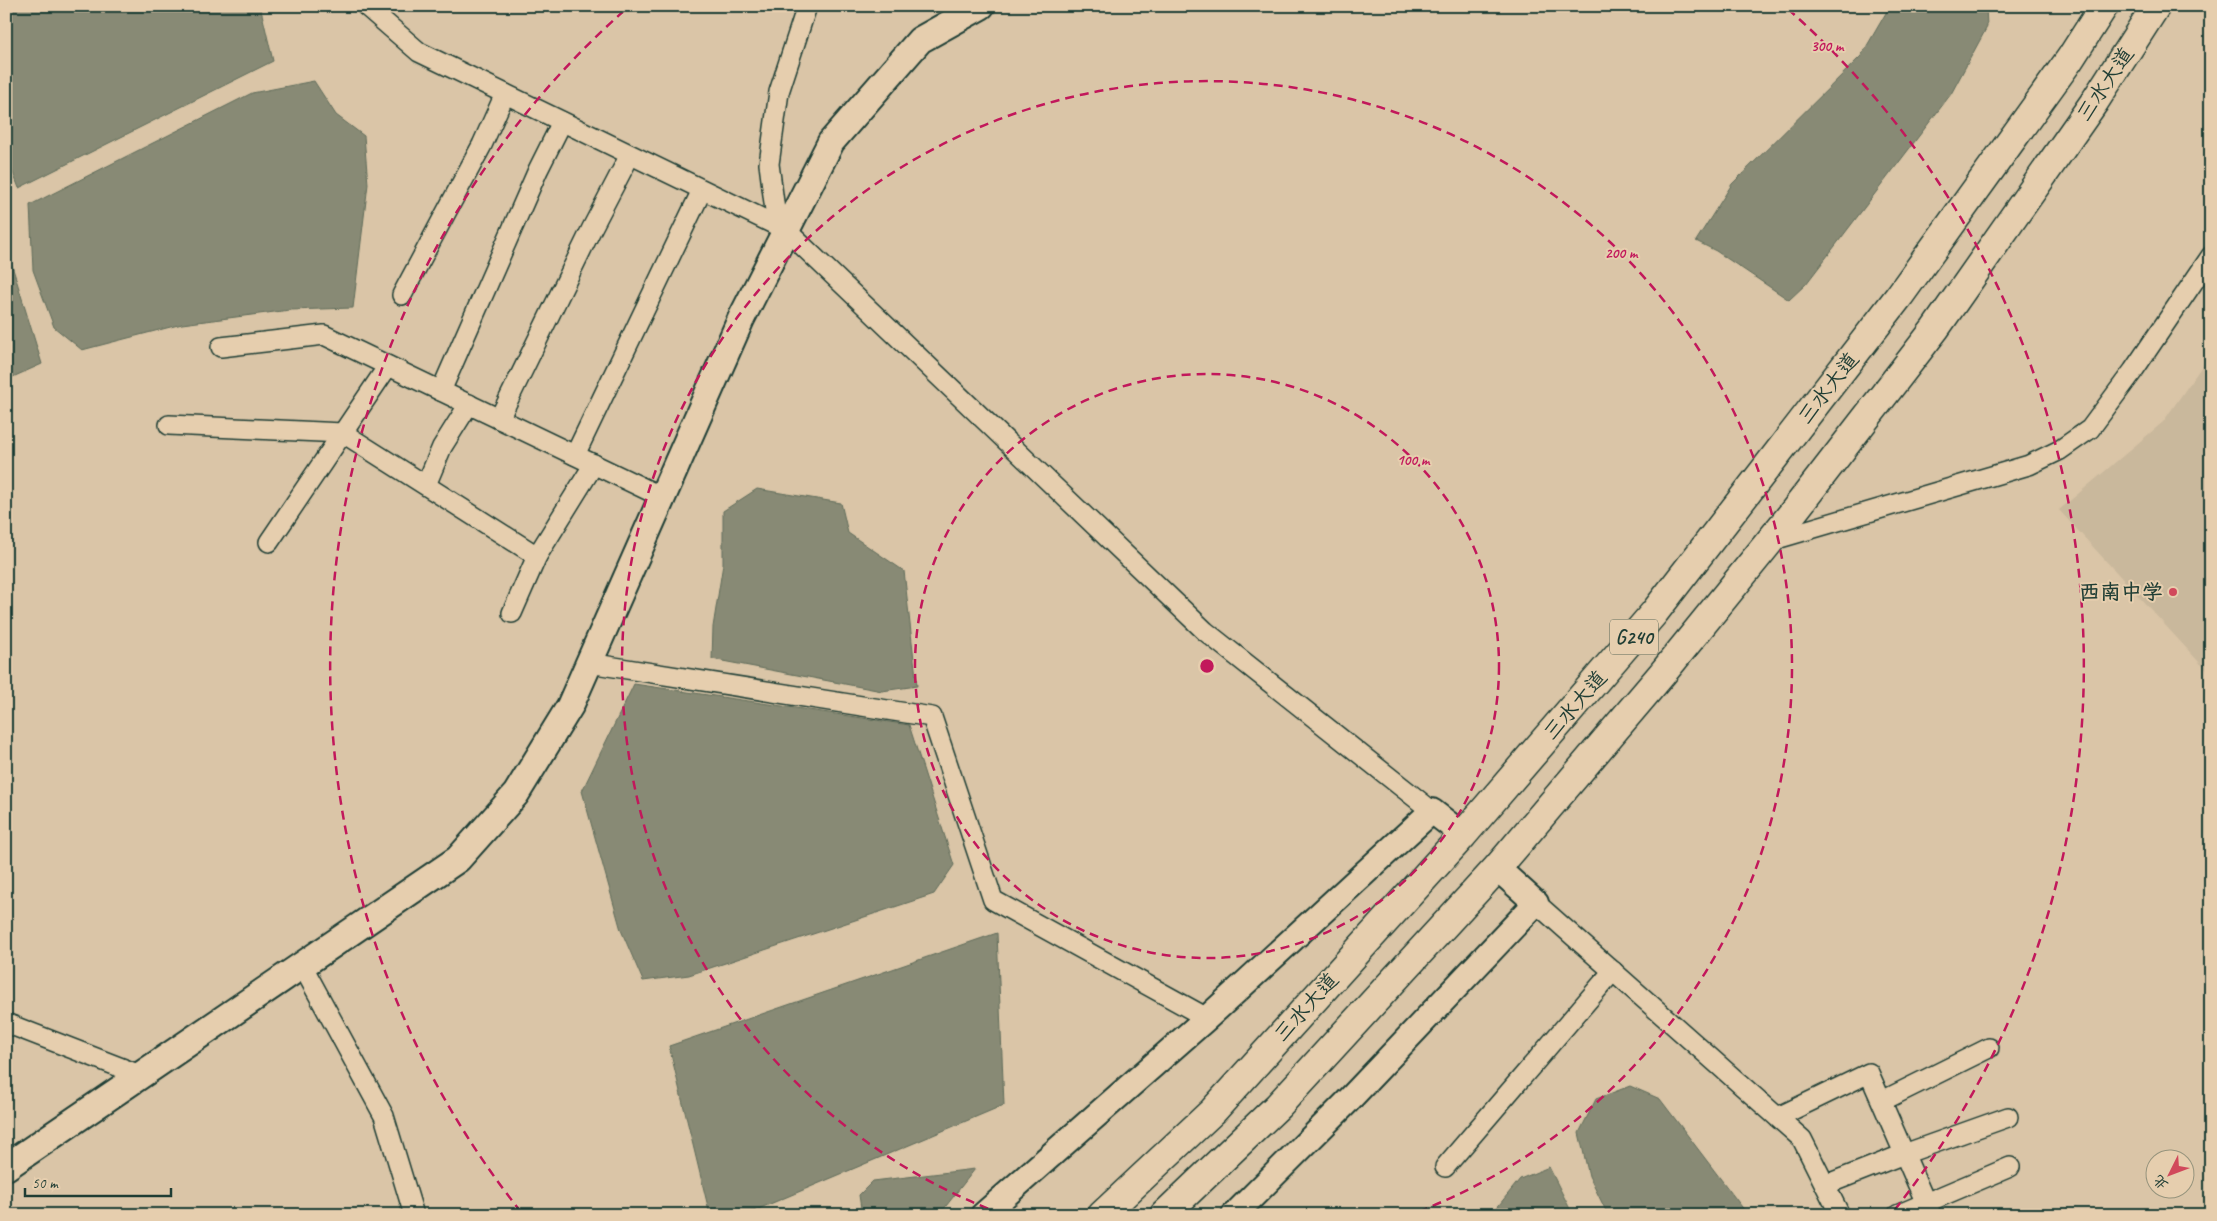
<svg xmlns="http://www.w3.org/2000/svg" width="2217" height="1221" font-family="Caveat,'LXGW WenKai TC',sans-serif">
	<style>
		.built { fill: #c9b89c }
		.water { fill: #888a74; stroke: #5e6b5a }
		.lines { fill: none; stroke-linecap: round; stroke-linejoin: round }
		.minor-casing { stroke: #1f3d34; stroke-width: 22 }
		.tertiary-casing { stroke: #1f3d34; stroke-width: 28 }
		.secondary-casing { stroke: #1f3d34; stroke-width: 30 }
		.trunk-casing { stroke: #1f3d34; stroke-width: 31 }
		.minor { stroke: #e6ceae; stroke-width: 19 }
		.tertiary { stroke: #e6ceae; stroke-width: 24 }
		.secondary { stroke: #e6ceae; stroke-width: 26 }
		.trunk { stroke: #e6ceae; stroke-width: 28 }
		.ring { fill: none; stroke: #c2185b; stroke-width: 2.5; stroke-dasharray: 9 6 }
		.poi-dot { fill: #d1495b; stroke: #e6ceae; stroke-width: 2 }
		.labels { text-anchor: middle; stroke-width: 4; stroke-linejoin: round; paint-order: stroke }
		.shield { fill: #e6ceae; stroke: #5b6859; stroke-width: 1 }
		.shield-label { font-size: 20px; font-weight: bold; fill: #1f3d34 }
		.street-label { font-size: 21px; fill: #1f3d34; stroke: #e6ceae }
		.poi-label { font-size: 21px; font-weight: bold; fill: #1f3d34; stroke: #e6ceae; text-anchor: end }
		.centre { fill: #c2185b; stroke: #e6ceae; stroke-width: 2.5 }
		.ring-label { font-size: 15px; text-anchor: middle; font-weight: bold; fill: #c2185b; stroke: #e6ceae; stroke-width: 4; stroke-linejoin: round; paint-order: stroke }
	</style>
	<rect width="100%" height="100%" fill="#dac5a7"/>
	<filter id="ink" filterUnits="userSpaceOnUse"><feTurbulence type="fractalNoise" baseFrequency=".02" numOctaves="2"/><feDisplacementMap in="SourceGraphic" scale="10" xChannelSelector="R" yChannelSelector="G"/><feConvolveMatrix kernelMatrix="1 2 1 2 8 2 1 2 1" color-interpolation-filters="sRGB"/></filter>
	<g filter="url(#ink)">
		<!-- built -->
		<path class="built" d="M2211 353V675L2059 510 2163 422Z"/>
		<!-- water -->
		<g class="water">
			<path d="M6 6H259L262 14 273 61 19 188 6 155Z"/>
			<path d="M1890 6H1986L1987 27 1951 94 1806 284 1789 300 1716 251 1696 241 1732 184 1861 56Z"/>
			<path d="M314 81 336 115 364 136 368 184 353 308 290 310 182 324 82 350 54 327 33 270 30 205 252 93Z"/>
			<path d="M6 246 42 364 6 380Z"/>
			<path d="M757 489 841 503 848 533 904 571 917 686 882 691 712 659 713 627 723 564V511Z"/>
			<path d="M634 684 909 725 954 865 934 894 689 975 643 981 621 930 582 791Z"/>
			<path d="M997 933 1004 1105 744 1215H710L669 1046Z"/>
			<path d="M1630 1086 1660 1099 1748 1215H1608L1589 1176 1579 1133 1596 1099Z"/>
			<path d="M1549 1167 1573 1215H1491L1520 1179Z"/>
			<path d="M975 1169 939 1215H862L859 1195 873 1181Z"/>
		</g>
		<g class="lines">
			<defs>
				<g id="minor">
					<path d="M366 6 419 52 786 230 1205 631 1432 811"/>
					<path d="M777 226 769 164 779 92 807 6"/>
					<path d="M402 295 482 145 505 94"/>
					<path d="M221 347 324 335 662 497"/>
					<path d="M441 391 538 170 562 122"/>
					<path d="M499 419 592 228 630 155"/>
					<path d="M169 425 343 433 537 556"/>
					<path d="M575 455 702 190"/>
					<path d="M426 485 442 447 469 404"/>
					<path d="M1770 541 2029 465 2060 450 2090 429 2133 371 2211 256"/>
					<path d="M269 542 388 366"/>
					<path d="M512 613 537 556 594 464"/>
					<path d="M589 663 932 717 993 900 1207 1018"/>
					<path d="M1536 903 1802 1139 1840 1215"/>
					<path d="M302 965 384 1116 414 1215"/>
					<path d="M6 1023 140 1075"/>
					<path d="M1882 1101 1989 1048"/>
					<path d="M1778 1117 1869 1073 1931 1215"/>
					<path d="M1445 1167 1613 971"/>
					<path d="M1825 1185 1904 1154 2008 1117"/>
					<path d="M1897 1215 2010 1167"/>
				</g>
				<g id="tertiary">
					<path d="M983 1215 1207 1018 1432 811 1463 835"/>
					<path d="M1234 1215 1346 1103 1536 903 1497 868"/>
				</g>
				<path id="secondary" d="M6 1167 458 859 516 794 570 706 741 319 831 142 920 40 981 6"/>
				<g id="trunk">
					<path d="M1102 1215 1213 1111 1463 835 1654 613 1900 295 2070 59 2104 6"/>
					<path d="M1164 1215 1278 1106 1497 868 1662 674 1791 515 1935 329 2095 101 2156 6"/>
				</g>
			</defs>
			<!-- minor casing -->
			<use href="#minor" class="minor-casing"/>
			<!-- tertiary casing -->
			<use href="#tertiary" class="tertiary-casing"/>
			<!-- secondary casing -->
			<use href="#secondary" class="secondary-casing"/>
			<!-- trunk casing -->
			<use href="#trunk" class="trunk-casing"/>
			<!-- minor -->
			<use href="#minor" class="minor"/>
			<!-- tertiary -->
			<use href="#tertiary" class="tertiary"/>
			<!-- secondary -->
			<use href="#secondary" class="secondary"/>
			<!-- trunk -->
			<use href="#trunk" class="trunk"/>
		</g>
	</g>
	<!-- distance rings -->
	<g class="ring">
		<circle cx="1207" cy="666" r="292"/>
		<path d="M1002 1214A585 585 0 1 1 1412 1214"/>
		<path d="M521 1212A877 877 0 0 1 626 9M1788 9A877 877 0 0 1 1893 1212"/>
	</g>
	<!-- markers -->
	<circle class="poi-dot" cx="2173" cy="592" r="5"/>
	<g class="labels">
		<!-- shield labels -->
		<rect class="shield" x="1610" y="619.5" width="48" height="35" rx="4"/>
		<g class="shield-label">
			<text x="1634" y="644">G240</text>
		</g>
		<!-- street labels -->
		<g class="street-label">
			<text transform="translate(2105 84) rotate(-56)" y="7">三水大道</text>
			<text transform="translate(1828 388) rotate(-52)" y="7">三水大道</text>
			<text transform="translate(1575 705) rotate(-49)" y="7">三水大道</text>
			<text transform="translate(1306 1007) rotate(-48)" y="7">三水大道</text>
		</g>
		<!-- poi labels -->
		<g class="poi-label">
			<text x="2163" y="599">西南中学</text>
		</g>
	</g>
	<circle cx="1207" cy="666" r="8" class="centre"/>
	<g class="ring-label">
		<text x="1827" y="51">300 m</text>
		<text x="1621" y="258">200 m</text>
		<text x="1413" y="465">100 m</text>
	</g>
	<!-- margin -->
	<rect width="2217" height="1221" fill="none" stroke="#e6ceae" stroke-width="25"/>
	<rect x="12" y="12" width="2192" height="1196" fill="none" stroke="#1f3d34" stroke-width="2" filter="url(#ink)"/>
	<!-- north arrow -->
	<g transform="translate(2170 1174) rotate(228)"><circle r="24" fill="#e6ceae" stroke="#96947d"/>
	<path d="M0-4L9 19L0 12L-9 19Z" fill="#d1495b"/>
	<text y="-8" font-size="14" font-weight="bold" text-anchor="middle" fill="#1f3d34">北</text>
	</g>
	<!-- scale -->
	<path d="M25 1188v8h146v-8" fill="none" stroke="#1f3d34" stroke-width="2.5"/>
	<text x="32" y="1188" font-size="15" fill="#1f3d34" stroke="#e6ceae" stroke-width="4" paint-order="stroke">50 m</text>
</svg>
